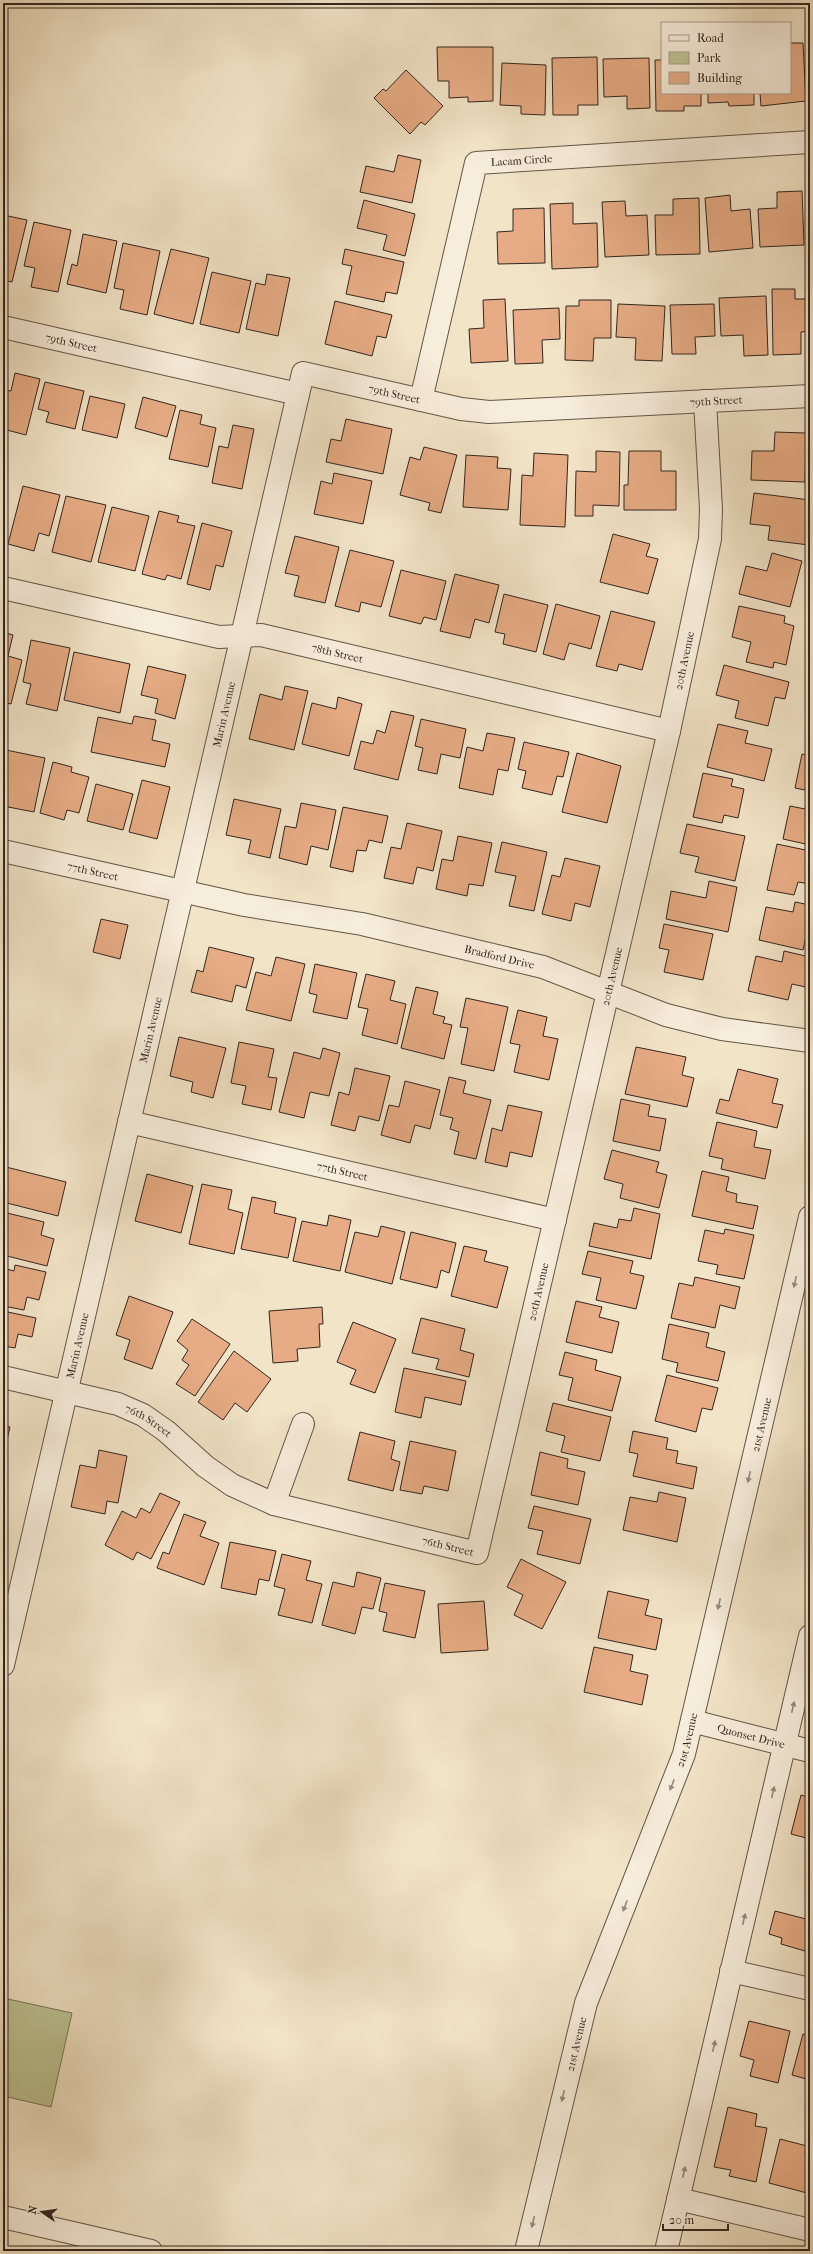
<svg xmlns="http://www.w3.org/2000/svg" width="813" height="2254" font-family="'IM FELL French Canon',serif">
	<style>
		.green { fill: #bdc494; stroke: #78755a }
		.building { fill: #e7ac85; stroke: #33261f }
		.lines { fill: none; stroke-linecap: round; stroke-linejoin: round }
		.minor-casing { stroke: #635649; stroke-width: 24 }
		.tertiary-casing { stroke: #635649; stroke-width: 24 }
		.minor { stroke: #f7eddb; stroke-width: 22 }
		.tertiary { stroke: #f7eddb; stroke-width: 22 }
		.oneway { fill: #958a7d }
		.labels { text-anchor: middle; stroke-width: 3; stroke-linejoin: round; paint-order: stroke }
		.street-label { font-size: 11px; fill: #33261f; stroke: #f7eddb }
	</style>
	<rect width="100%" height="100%" fill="#f2e4c7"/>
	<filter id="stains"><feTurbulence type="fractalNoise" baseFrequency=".005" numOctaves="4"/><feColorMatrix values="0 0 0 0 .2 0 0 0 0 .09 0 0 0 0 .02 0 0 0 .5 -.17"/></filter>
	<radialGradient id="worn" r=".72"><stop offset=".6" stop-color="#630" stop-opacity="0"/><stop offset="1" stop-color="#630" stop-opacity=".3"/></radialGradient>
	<!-- green -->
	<path class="green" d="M8 1999 72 2013 51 2107 3 2096V2021Z"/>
	<!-- building -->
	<g class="building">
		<path d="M790 43H803L806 101 761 106 760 93H790Z"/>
		<path d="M437 47H493V101L468 102V97L449 98V81H438Z"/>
		<path d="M597 57 598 105H578V115H553L552 58Z"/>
		<path d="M649 58 650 108 627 109V96L604 97 603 59Z"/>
		<path d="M655 60H662V93H701V106H684V111H656Z"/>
		<path d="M502 63 546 65 545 115 521 114V106L500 105Z"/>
		<path d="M406 70 443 106 425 125 421 122 410 134 374 98 383 89 386 91Z"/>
		<path d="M708 93H754V105L729 106 728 102 708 103Z"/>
		<path d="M398 155 421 160 412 203 360 192 366 166 394 172Z"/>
		<path d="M802 191 804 245 760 247 758 209 777 208V192Z"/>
		<path d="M730 195 731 211 750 209 753 248 709 252 705 198Z"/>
		<path d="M699 198 700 254 656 255 655 215H673V199Z"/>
		<path d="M364 200 415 214 405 256 383 250 387 235 357 228Z"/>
		<path d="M625 201 626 216 647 215 649 255 605 257 602 202Z"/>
		<path d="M573 203V224L597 223 598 267 552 269 550 204Z"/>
		<path d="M544 208 545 263 498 264 497 232 513 231V209Z"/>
		<path d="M3 215 27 220 12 282 3 280Z"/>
		<path d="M34 222 71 230 58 292 31 287 35 268 24 266Z"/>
		<path d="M83 234 117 241 106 293 67 284 72 264 77 266Z"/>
		<path d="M123 243 160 251 147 315 120 309 124 290 114 288Z"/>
		<path d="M171 249 209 258 193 324 154 314Z"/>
		<path d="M345 249 404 262 397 294 386 292 384 302 346 294 352 266 342 264Z"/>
		<path d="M212 272 251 281 239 333 200 324Z"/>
		<path d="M267 274 290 278 278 336 246 329 256 283 265 285Z"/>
		<path d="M772 289H795V299H810V331L801 332V354L773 355Z"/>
		<path d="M766 296 768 355 744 356 743 335 721 336 719 298Z"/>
		<path d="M505 299 508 361 471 363 469 329 484 328 483 300Z"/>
		<path d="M579 300H611V338H594L593 361 565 360 566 306H579Z"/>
		<path d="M335 301 392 315 386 338 377 336 372 356 325 344Z"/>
		<path d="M618 304 665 306 662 361 635 360 636 338 616 337Z"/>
		<path d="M714 304 715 336 695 337 696 354H672L670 305Z"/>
		<path d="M559 308 560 339 542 340 543 363 515 364 513 310Z"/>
		<path d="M15 373 40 379 26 435 3 429V393L4 390 11 391Z"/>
		<path d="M45 382 84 391 75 429 46 422 49 412 38 409Z"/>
		<path d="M90 396 125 404 117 438 82 430Z"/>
		<path d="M143 397 176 406 167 437 135 428Z"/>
		<path d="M180 410 202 415 200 424 216 428 208 467 169 459Z"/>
		<path d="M346 419 392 429 383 474 326 462 331 439 341 441Z"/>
		<path d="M233 425 254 429 242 489 212 483 219 446 228 448Z"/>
		<path d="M775 432 806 433 805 482 751 480 752 451H774Z"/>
		<path d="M424 447 457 455 441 513 428 510 430 503 400 495 410 457 420 460Z"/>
		<path d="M596 451 620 452 619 506 593 505V516H575L576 471 596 472Z"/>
		<path d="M629 451H661V471H676V510H624V485H628Z"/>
		<path d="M534 453 568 455 565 527 520 525 522 475 533 476Z"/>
		<path d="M466 455 498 457 497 468 511 469 508 510 463 507Z"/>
		<path d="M334 473 372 481 363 524 314 514 321 481 332 484Z"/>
		<path d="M23 486 60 495 49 536 39 533 34 551 8 544Z"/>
		<path d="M754 493 810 500 809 545 768 540 770 526 750 524Z"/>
		<path d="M66 496 106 505 91 562 52 552Z"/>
		<path d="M112 507 149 516 135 571 98 562Z"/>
		<path d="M159 511 179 516 177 522 195 526 181 579 167 575 165 580 142 574Z"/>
		<path d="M202 523 232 531 223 567 216 565 210 590 187 584Z"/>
		<path d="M613 534 650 544 646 556 658 559 648 594 600 582Z"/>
		<path d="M295 536 339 547 325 603 294 596 299 576 285 573Z"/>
		<path d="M350 550 394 561 381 607 361 602 359 612 335 606Z"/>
		<path d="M772 553 802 561 790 607 739 594 746 566 767 571Z"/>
		<path d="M401 570 446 581 436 620 424 617 421 624 389 616Z"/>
		<path d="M455 574 499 585 489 623 475 619 470 638 440 631Z"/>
		<path d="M504 594 548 605 536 652 503 644 505 634 495 632Z"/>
		<path d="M556 604 600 616 591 649 569 643 564 660 543 654Z"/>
		<path d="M739 606 785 616 784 623 794 626 786 665 774 662 773 668 746 662 751 642 732 637Z"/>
		<path d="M611 611 655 622 642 670 619 664 617 671 596 666Z"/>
		<path d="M3 632 13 635 8 656 22 660 11 704 3 702Z"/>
		<path d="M31 640 70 648 57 711 26 704 31 684 23 682Z"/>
		<path d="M74 652 130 664 120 713 64 700Z"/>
		<path d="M724 665 789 682 785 699 775 697 768 726 735 718 739 701 716 695Z"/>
		<path d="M148 666 186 675 175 719 155 713 158 699 141 695Z"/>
		<path d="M285 686 308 691 294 750 249 739 260 694 282 700Z"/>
		<path d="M338 697 362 704 349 756 302 744 312 703 336 709Z"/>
		<path d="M391 711 414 716 398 780 354 769 361 741 373 744 377 730 385 733Z"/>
		<path d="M134 716 156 720 152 740 170 744 165 767 91 752 98 717 132 724Z"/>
		<path d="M421 719 466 729 460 758 441 754 437 774 418 770 423 748 415 746Z"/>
		<path d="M810 719V737L806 736Z"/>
		<path d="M718 724 748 731 745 743 772 749 764 781 707 767Z"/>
		<path d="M487 733 515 738 508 771 498 769 493 795 459 788 467 747 483 751Z"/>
		<path d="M524 742 569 752 563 777 557 776 552 795 522 788 526 771 518 769Z"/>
		<path d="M6 750 45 758 34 812 3 806V764Z"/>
		<path d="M577 753 621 766 607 823 562 812Z"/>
		<path d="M802 754 810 756V791L795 788Z"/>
		<path d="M53 762 72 767 71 772 89 777 79 813 67 810 64 820 40 813Z"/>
		<path d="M703 773 733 779 731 786 744 789 738 818 724 815 722 823 693 817Z"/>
		<path d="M142 780 170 787 157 839 129 832Z"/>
		<path d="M96 784 133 794 123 830 87 821Z"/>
		<path d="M234 799 281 809 270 858 248 853 251 840 226 835Z"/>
		<path d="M807 799 810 800V845L783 839 790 806 805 809Z"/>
		<path d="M301 803 336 810 328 850 311 846 307 865 279 858 285 826 296 828Z"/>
		<path d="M343 807 388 816 382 843 369 840 366 851 357 850 353 872 330 867Z"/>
		<path d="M407 823 442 831 433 871 417 867 413 884 384 878 391 847 401 849Z"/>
		<path d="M687 824 745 836 735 881 695 872 699 857 680 853Z"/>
		<path d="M458 836 492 843 483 886 469 884 467 896 436 889 442 859 453 861Z"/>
		<path d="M502 842 547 852 534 911 509 906 516 876 495 872Z"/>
		<path d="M777 844 810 851V884L798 882 794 895 767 890Z"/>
		<path d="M565 858 600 866 590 907 575 903 571 921 542 914 552 875 560 877Z"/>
		<path d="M709 881 737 887 728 932 666 919 671 891 706 898Z"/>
		<path d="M795 902 810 905V927H808L803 950 759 940 766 907 793 912Z"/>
		<path d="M101 919 128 925 120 959 93 952Z"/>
		<path d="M664 924 713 934 703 980 664 972 669 950 659 948Z"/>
		<path d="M209 947 254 958 246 988 236 985 232 1002 191 992 197 970 203 972Z"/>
		<path d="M784 951 810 957V988L792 984 788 1000 748 991 756 956 782 962Z"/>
		<path d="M276 957 305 964 291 1021 246 1010 256 972 271 976Z"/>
		<path d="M315 964 357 973 347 1019 313 1012 317 995 309 993Z"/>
		<path d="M366 974 395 981 390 1000 406 1004 397 1044 362 1035 368 1009 358 1007Z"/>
		<path d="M416 987 438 992 433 1014 445 1017 443 1023 452 1025 444 1059 401 1048Z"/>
		<path d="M466 998 508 1007 494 1071 461 1064 468 1028 460 1027Z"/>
		<path d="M518 1010 547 1017 543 1036 558 1039 549 1080 514 1072 520 1045 510 1043Z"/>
		<path d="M179 1037 226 1048 213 1098 191 1092 193 1082 170 1076Z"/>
		<path d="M239 1042 274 1049 268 1077 277 1078 271 1110 242 1104 246 1086 231 1083Z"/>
		<path d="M636 1047 686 1057 682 1075 694 1078 687 1107 625 1094Z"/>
		<path d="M323 1048 340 1053 329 1096 310 1092 304 1118 279 1112 294 1052 320 1059Z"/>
		<path d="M355 1068 390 1076 379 1121 359 1116 355 1131 331 1125 339 1092 349 1095Z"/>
		<path d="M738 1069 778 1079 772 1103 783 1105 777 1128 716 1113 720 1099 729 1101Z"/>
		<path d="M449 1077 466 1081 463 1093 491 1100 476 1159 454 1154 459 1132 450 1129 453 1118 440 1115Z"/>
		<path d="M405 1081 440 1090 430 1129 415 1125 410 1143 381 1135 389 1105 399 1107Z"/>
		<path d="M621 1099 650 1105 648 1116 666 1119 660 1151 613 1141Z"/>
		<path d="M508 1105 542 1112 532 1157 510 1152 507 1167 485 1162 492 1128 502 1131Z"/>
		<path d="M717 1122 757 1131 754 1147 771 1150 765 1179 721 1169 723 1159 709 1156Z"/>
		<path d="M612 1150 659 1162 656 1172 667 1175 659 1208 620 1198 623 1184 604 1179Z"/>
		<path d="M6 1167 66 1182 58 1216 3 1202V1182Z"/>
		<path d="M702 1171 729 1177 726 1191 737 1194 736 1202 758 1206 753 1229 692 1216Z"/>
		<path d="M147 1174 193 1186 181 1233 135 1221Z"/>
		<path d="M202 1184 232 1190 228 1209 243 1213 234 1254 189 1244Z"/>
		<path d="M252 1197 276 1202 274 1213 296 1218 288 1258 241 1249Z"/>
		<path d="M634 1208 660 1214 651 1259 589 1246 594 1223 617 1228 619 1219 631 1221Z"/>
		<path d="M3 1212 44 1222 41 1235 54 1239 47 1266 3 1255Z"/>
		<path d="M329 1215 351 1220 340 1271 293 1261 302 1221 327 1226Z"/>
		<path d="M381 1226 405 1232 392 1284 345 1272 355 1232 378 1237Z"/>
		<path d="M725 1229 754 1235 744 1279 716 1274 718 1265 698 1261 705 1230 724 1234Z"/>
		<path d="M411 1232 456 1243 449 1273 441 1270 437 1288 400 1279Z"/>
		<path d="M464 1246 487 1251 484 1261 508 1267 497 1308 451 1296Z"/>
		<path d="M588 1251 633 1261 630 1273 644 1276 636 1309 596 1300 601 1278 582 1274Z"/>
		<path d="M15 1265 46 1272 39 1300 27 1297 24 1310 3 1306V1268L14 1271Z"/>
		<path d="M695 1277 740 1287 735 1309 720 1305 715 1328 671 1318 679 1283 693 1286Z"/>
		<path d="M129 1296 173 1312 152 1369 124 1359 130 1340 116 1335Z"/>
		<path d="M576 1301 602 1307 599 1317 619 1322 612 1353 566 1342Z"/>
		<path d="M322 1307 323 1324H319L320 1347 297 1349 298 1361 273 1363 269 1311Z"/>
		<path d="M3 1311 36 1318 32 1337 18 1334 15 1348 3 1346Z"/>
		<path d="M421 1318 465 1329 460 1350 474 1354 469 1377 436 1369 439 1359 412 1353Z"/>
		<path d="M192 1319 230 1344 195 1396 176 1384 189 1365 182 1360 188 1350 177 1341Z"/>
		<path d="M353 1322 396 1339 375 1393 350 1384 356 1370 337 1362Z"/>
		<path d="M669 1324 709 1333 706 1347 725 1352 718 1381 676 1372 678 1363 662 1359Z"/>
		<path d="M234 1351 271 1379 247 1412 235 1403 223 1420 198 1402Z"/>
		<path d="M565 1352 597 1360 595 1370 621 1377 612 1411 568 1400 573 1378 559 1375Z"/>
		<path d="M404 1368 466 1381 461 1405 425 1397 421 1418 395 1412Z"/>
		<path d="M667 1375 718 1388 712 1410 702 1408 696 1432 655 1421Z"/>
		<path d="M553 1403 611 1417 600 1461 561 1452 565 1436 546 1431Z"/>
		<path d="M3 1425 10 1427 4 1453H3Z"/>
		<path d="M633 1431 668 1438 666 1449 678 1451 676 1463 697 1467 693 1489 633 1476 638 1454 629 1452Z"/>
		<path d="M360 1432 395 1441 391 1459 400 1462 393 1491 348 1480Z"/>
		<path d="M410 1441 456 1451 448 1491 424 1486 422 1494 400 1490Z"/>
		<path d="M99 1450 127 1456 118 1503 107 1501 105 1514 71 1507 80 1465 96 1468Z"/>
		<path d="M540 1452 568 1459 567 1468 585 1472 578 1505 531 1495Z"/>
		<path d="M659 1492 686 1498 677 1542 623 1530 630 1497 657 1502Z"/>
		<path d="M160 1493 180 1502 151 1559 137 1552 133 1560 105 1545 122 1511 136 1518 141 1508 150 1513Z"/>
		<path d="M534 1506 591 1519 580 1564 537 1554 543 1531 528 1528Z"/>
		<path d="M184 1514 206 1522 200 1536 219 1543 204 1585 157 1568 163 1552 169 1554Z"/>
		<path d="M230 1542 276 1551 269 1581 259 1579 256 1595 221 1588Z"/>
		<path d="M282 1554 311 1561 306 1580 322 1584 312 1623 278 1615 285 1589 274 1586Z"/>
		<path d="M521 1559 566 1582 542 1629 514 1615 523 1595 507 1587Z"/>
		<path d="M357 1572 381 1578 373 1609 362 1607 355 1634 322 1625 333 1582 354 1587Z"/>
		<path d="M385 1583 425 1591 415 1638 383 1631 387 1613 379 1611Z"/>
		<path d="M608 1591 649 1600 645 1615 662 1619 656 1650 598 1638Z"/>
		<path d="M484 1601 488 1650 441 1653 438 1604Z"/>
		<path d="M594 1647 633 1655 630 1671 648 1675 642 1705 584 1692Z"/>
		<path d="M801 1795 810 1798V1839L791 1834Z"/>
		<path d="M775 1911 810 1920V1931L805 1951 781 1944 782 1938 769 1934Z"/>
		<path d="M749 2021 790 2031 778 2083 750 2076 754 2060 740 2056Z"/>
		<path d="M803 2034 810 2036V2080L792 2075Z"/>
		<path d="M728 2107 757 2114 755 2126 767 2128 756 2182 729 2176 731 2170 714 2167Z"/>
		<path d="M780 2139 807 2146 805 2154 810 2156V2182L807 2193 769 2183Z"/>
	</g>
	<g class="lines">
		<defs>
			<g id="minor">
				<path id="s1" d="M3 327 298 394"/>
				<path id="s2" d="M421 400 476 163 810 142"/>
				<path id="s3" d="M3 588 219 637 261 635 669 731"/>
				<path id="s4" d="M3 851 244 905 362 924 543 967 666 1015 722 1029 810 1041"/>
				<path id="s5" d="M129 1122 555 1220"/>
				<path id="s6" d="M3 1377 118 1404 143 1415 166 1431 205 1466 232 1485 274 1504 477 1553 669 731 710 539 711 509 705 401"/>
				<path d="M274 1504 303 1424"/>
				<path id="s7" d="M3 1665 303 373 461 409 489 412 810 396"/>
				<path id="s8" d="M692 1721 810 1751"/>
				<path d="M731 1971 810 1989"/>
				<path d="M678 2199 810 2230"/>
				<path d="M3 2217 151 2251"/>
			</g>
			<g id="tertiary">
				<path id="s9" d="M526 2251 586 2003 684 1754 810 1217"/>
				<path d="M666 2251 810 1636"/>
			</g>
		</defs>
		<!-- minor casing -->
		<use href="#minor" class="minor-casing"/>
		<!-- tertiary casing -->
		<use href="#tertiary" class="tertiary-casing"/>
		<!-- minor -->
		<use href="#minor" class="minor"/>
		<!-- tertiary -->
		<use href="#tertiary" class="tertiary"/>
	</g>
	<!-- one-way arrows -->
	<defs><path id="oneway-solid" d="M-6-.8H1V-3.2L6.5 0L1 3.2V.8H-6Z"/></defs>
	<g class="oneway">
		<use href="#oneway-solid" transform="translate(795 1282) rotate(103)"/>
		<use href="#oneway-solid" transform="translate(749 1477) rotate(103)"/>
		<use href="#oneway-solid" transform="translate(719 1604) rotate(103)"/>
		<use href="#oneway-solid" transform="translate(793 1707) rotate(-77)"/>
		<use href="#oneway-solid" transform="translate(672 1785) rotate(111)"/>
		<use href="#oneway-solid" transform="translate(773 1792) rotate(-77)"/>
		<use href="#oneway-solid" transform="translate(625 1906) rotate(111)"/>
		<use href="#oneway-solid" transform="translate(744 1919) rotate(-77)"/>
		<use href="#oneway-solid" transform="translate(714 2046) rotate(-77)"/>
		<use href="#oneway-solid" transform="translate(563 2096) rotate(103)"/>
		<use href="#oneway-solid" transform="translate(684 2172) rotate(-77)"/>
		<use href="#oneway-solid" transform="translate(533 2222) rotate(103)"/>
	</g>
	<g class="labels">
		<!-- street labels -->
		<g class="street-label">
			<text dy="4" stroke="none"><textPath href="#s2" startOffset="289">Lacam Circle</textPath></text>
			<text dy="4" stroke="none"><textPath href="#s1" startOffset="70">79th Street</textPath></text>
			<text dy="4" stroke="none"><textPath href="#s7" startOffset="1420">79th Street</textPath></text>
			<text dy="4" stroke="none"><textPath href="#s7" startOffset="1744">79th Street</textPath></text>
			<text dy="4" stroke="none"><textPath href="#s3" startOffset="342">78th Street</textPath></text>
			<text dy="4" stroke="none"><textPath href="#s6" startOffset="1430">20th Avenue</textPath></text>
			<text dy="4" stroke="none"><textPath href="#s7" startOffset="976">Marin Avenue</textPath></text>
			<text dy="4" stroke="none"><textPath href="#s4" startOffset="92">77th Street</textPath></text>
			<text dy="4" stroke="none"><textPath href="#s4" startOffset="508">Bradford Drive</textPath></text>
			<text dy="4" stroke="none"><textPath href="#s6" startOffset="1106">20th Avenue</textPath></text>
			<text dy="4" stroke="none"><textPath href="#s7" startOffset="652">Marin Avenue</textPath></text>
			<text dy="4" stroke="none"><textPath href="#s5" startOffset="219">77th Street</textPath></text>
			<text dy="4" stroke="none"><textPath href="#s6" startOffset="782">20th Avenue</textPath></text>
			<text dy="4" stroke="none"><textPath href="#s7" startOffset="328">Marin Avenue</textPath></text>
			<text dy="4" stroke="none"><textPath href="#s6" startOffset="153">76th Street</textPath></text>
			<text dy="4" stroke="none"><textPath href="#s9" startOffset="861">21st Avenue</textPath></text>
			<text dy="4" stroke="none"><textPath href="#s6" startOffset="484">76th Street</textPath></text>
			<text dy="4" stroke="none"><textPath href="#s8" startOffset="61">Quonset Drive</textPath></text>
			<text dy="4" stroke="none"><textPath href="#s9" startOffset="537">21st Avenue</textPath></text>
			<text dy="4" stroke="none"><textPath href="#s9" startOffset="213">21st Avenue</textPath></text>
		</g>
	</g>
	<!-- margin -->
	<rect width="813" height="2254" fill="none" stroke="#f2e4c7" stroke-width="16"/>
	<rect x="4" y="4" width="805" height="2246" fill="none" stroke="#33261f" stroke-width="2"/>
	<rect x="8" y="8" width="797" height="2238" fill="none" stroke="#33261f"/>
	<!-- legend -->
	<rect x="661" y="22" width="130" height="72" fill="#f7eddb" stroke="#a99d90"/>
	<rect x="669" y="35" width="20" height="6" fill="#f7eddb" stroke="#a99d90"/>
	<text x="697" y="42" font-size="12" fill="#33261f">Road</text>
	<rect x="669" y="52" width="20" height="12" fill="#bdc494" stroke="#a99d90"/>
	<text x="697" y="62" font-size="12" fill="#33261f">Park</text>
	<rect x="669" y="72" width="20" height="12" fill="#e7ac85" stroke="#a99d90"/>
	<text x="697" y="82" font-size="12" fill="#33261f">Building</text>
	<!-- north arrow -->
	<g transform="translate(42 2212) rotate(283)" stroke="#f7eddb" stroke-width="3" paint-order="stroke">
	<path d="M0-3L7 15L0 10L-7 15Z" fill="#33261f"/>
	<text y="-6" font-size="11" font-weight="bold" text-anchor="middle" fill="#33261f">N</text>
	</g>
	<!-- scale -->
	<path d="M663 2224v6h65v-6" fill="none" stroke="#33261f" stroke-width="2"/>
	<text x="669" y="2224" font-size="12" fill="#33261f" stroke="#f7eddb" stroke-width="3" paint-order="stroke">20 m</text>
	<rect width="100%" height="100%" filter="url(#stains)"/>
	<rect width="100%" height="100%" fill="url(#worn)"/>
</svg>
